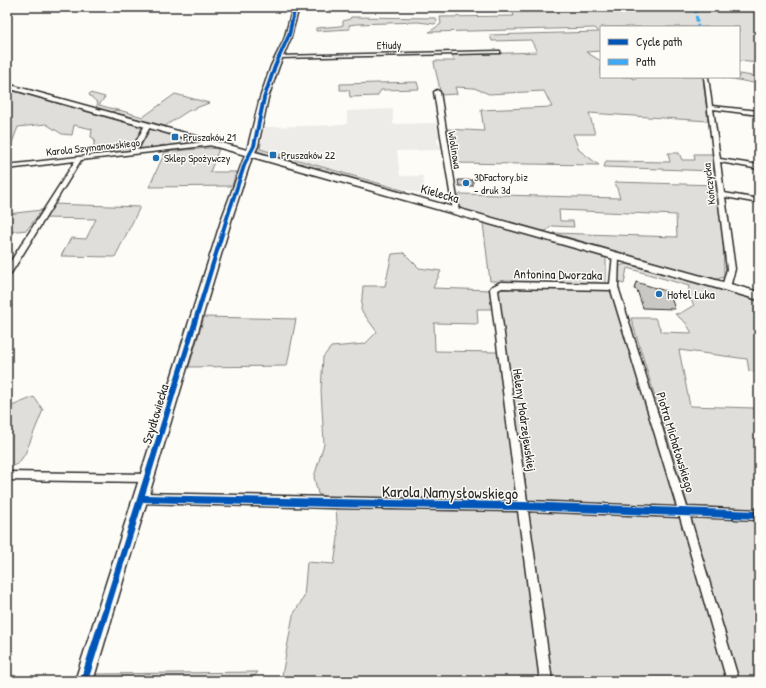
<svg xmlns="http://www.w3.org/2000/svg" width="766" height="688" font-family="'Patrick Hand',sans-serif">
	<style>
		.built { fill: #edece8 }
		.green { fill: #dfdeda; stroke: #858482 }
		.building { fill: #c9c8c4; stroke: #2b2b2b }
		.lines { fill: none; stroke-linecap: round; stroke-linejoin: round }
		.street-casing { stroke: #2b2b2b; stroke-width: 3 }
		.secondary-casing { stroke: #2b2b2b; stroke-width: 3 }
		.street { fill: #fdfcf7; fill-rule: evenodd }
		.secondary { fill: #fdfcf7; fill-rule: evenodd }
		.quiet { stroke: #3fa9f5; stroke-width: 3; stroke-dasharray: 6 3; stroke-linecap: butt }
		.cycleway-casing { stroke: #fdfcf7; stroke-width: 2 }
		.cycleway { fill: #0057b8; fill-rule: evenodd }
		.poi-dot { fill: #1f6fb2; stroke: #fdfcf7; stroke-width: 1.5 }
		.labels { text-anchor: middle; stroke-width: 3; stroke-linejoin: round; paint-order: stroke }
		.far-street-label { font-size: 11px; fill: #2b2b2b; stroke: #fdfcf7 }
		.far-poi-label { font-size: 11px; fill: #2b2b2b; stroke: #fdfcf7; text-anchor: start }
		.street-label { font-size: 13px; fill: #2b2b2b; stroke: #fdfcf7 }
		.poi-label { font-size: 13px; fill: #2b2b2b; stroke: #fdfcf7; text-anchor: start }
		.near-street-label { font-size: 16px; fill: #2b2b2b; stroke: #fdfcf7 }
	</style>
	<rect width="100%" height="100%" fill="#fdfcf7"/>
	<filter id="ink" filterUnits="userSpaceOnUse"><feTurbulence type="fractalNoise" baseFrequency=".025" numOctaves="2"/><feDisplacementMap in="SourceGraphic" scale="8" xChannelSelector="R" yChannelSelector="G"/><feConvolveMatrix kernelMatrix="1 2 1 2 8 2 1 2 1" color-interpolation-filters="sRGB"/></filter>
	<g filter="url(#ink)">
		<!-- built -->
		<path class="built" d="M393 109V124L436 123 438 128 440 138H437V143L442 146 443 150 397 151 400 176H423L425 195 260 149 264 127 342 125 347 124V111Z"/>
		<!-- green -->
		<g class="green">
			<path d="M511 7H702L758 12 714 7H759V63L739 61V27H601V51L586 52 601 61V77H631L634 79 638 77H703L708 121 589 113 595 134H573L579 150 599 165 451 163 446 129 484 131 481 110 552 107 544 91 489 94 474 88 455 87 457 94 440 95C440 83 435 73 434 61H455L451 55 537 52 531 40 492 41 490 35 599 32 595 28 429 32 441 24 440 17 514 16Z"/>
			<path d="M351 17 436 18 437 21 435 24 418 22 357 24 349 25 350 29 316 31V28L340 26 343 25V21L350 19Z"/>
			<path d="M739 74 759 77V84L722 77H739Z"/>
			<path d="M417 82 419 89 381 90 377 96 350 97 349 90H340V84Z"/>
			<path d="M7 89 134 125 143 129 130 150 127 151 92 154 95 139 91 137 92 129 74 125 72 135 62 134 46 124 18 127 7 156V112L12 107 7 104Z"/>
			<path d="M90 93 105 97 99 105 117 110 112 112 96 108 98 103 89 95Z"/>
			<path d="M175 94 209 103 188 111 165 126 116 113 119 110 143 117Z"/>
			<path d="M152 129 188 139V141L182 145 165 147V145L159 146 158 148 141 149V146L149 130Z"/>
			<path d="M261 143 260 149 406 191 402 192 260 152 257 150Z"/>
			<path d="M208 148 219 149 210 172H236L232 186 149 187 165 152Z"/>
			<path d="M668 153H679L682 160H695L694 154H712L714 171 604 167 606 161 670 162Z"/>
			<path d="M615 182 716 185 723 239 724 277 717 279 703 276 553 233 677 237 676 215 559 210 560 221H573L574 227 552 226 546 231H538L462 209 458 205 457 198 460 194 620 198Z"/>
			<path d="M52 204 140 207 115 257 61 256 71 238 86 239 96 219 43 218Z"/>
			<path d="M42 210 27 230 7 232V214Z"/>
			<path d="M483 223 606 258V284L490 281Z"/>
			<path d="M404 253 419 268 441 271 433 288 491 290 494 309H477L478 324 434 323 435 351 498 352 519 503 334 500 318 494 314 477 324 444 321 390 323 357 331 347 365 344 377 332 361 310 363 286H385L392 254Z"/>
			<path d="M627 264 759 301V373L749 371 747 359 679 350 690 406 754 408 759 441V510L689 509 631 318H655L662 332 692 333 686 323 675 314 681 313 694 305 688 296 689 286 627 268 624 284 617 282 618 266Z"/>
			<path d="M503 287 613 288 678 509 528 503 498 293Z"/>
			<path d="M204 317 296 319 287 366 189 367Z"/>
			<path d="M34 397 43 410 25 454 18 464 7 468V408Z"/>
			<path d="M336 507 519 509 542 681H281L293 615 304 597 307 562 334 564 338 538Z"/>
			<path d="M532 512 759 518V681H549L527 514Z"/>
			<path d="M258 672 250 681H95L97 674Z"/>
		</g>
		<!-- building -->
		<g class="building">
			<path d="M458 180H473V186H459Z"/>
			<path d="M636 282 669 292 675 309 643 308 637 290 634 289Z"/>
		</g>
		<g class="lines">
			<defs>
				<g id="street">
					<path d="M498 51H500V53L279 58 277 57 279 56Z"/>
					<path d="M704 77H708L712 106 759 111V115L713 109 720 159 759 165V169L720 162 724 193 759 199V203L725 197 735 269 730 287 726 290 722 287 727 269 718 196 717 194 718 193Z"/>
					<path d="M437 90 440 92 459 211 456 213 453 211 434 92Z"/>
					<path d="M148 123 151 125 137 150 213 141 216 143 213 145 81 160 10 275 7 276V267L75 161 7 169V165L131 151 145 125Z"/>
					<path d="M613 254H615L619 256 618 287 687 507 759 510V520L690 517 739 681H727L680 517 528 511 552 681H540L518 511 331 508 141 503 138 501 136 498 138 495 141 493 517 501 490 289 491 287 501 282 610 284ZM502 288 611 290 677 507 527 501 498 290Z"/>
					<path d="M7 472 147 474 150 475 152 478 150 481 147 482 7 480Z"/>
				</g>
				<path id="secondary" d="M293 7H299L290 40 279 66 268 98 258 146 255 152 759 292V300L252 157 232 218 93 681H75L222 218 245 155 7 88V84L247 150 260 98 271 66 284 40Z"/>
			</defs>
			<!-- street casing -->
			<use href="#street" class="street-casing"/>
			<!-- secondary casing -->
			<use href="#secondary" class="secondary-casing"/>
			<!-- street -->
			<use href="#street" class="street"/>
			<!-- secondary -->
			<use href="#secondary" class="secondary"/>
			<!-- quiet -->
			<path class="quiet" d="M695 7 698 27"/>
			<defs>
				<path id="cycleway" d="M293 7H297L291 35 277 66 266 98 256 146 247 163 229 218 145 495 331 499 523 502 759 511V519L523 510 331 507 143 502 88 681H80L225 218 243 163 252 146 262 98 273 66 287 35Z"/>
			</defs>
			<!-- cycleway casing -->
			<use href="#cycleway" class="cycleway-casing"/>
			<!-- cycleway -->
			<use href="#cycleway" class="cycleway"/>
		</g>
	</g>
	<!-- markers -->
	<g class="poi-dot">
		<rect x="171" y="133" width="8" height="8" rx="2"/>
		<rect x="269" y="151" width="8" height="8" rx="2"/>
		<circle cx="156" cy="158" r="4"/>
		<circle cx="466" cy="183" r="4"/>
		<circle cx="659" cy="294" r="4"/>
	</g>
	<g class="labels">
		<!-- far-street labels -->
		<g class="far-street-label">
			<text transform="translate(389 45) rotate(-1)" y="4">Etiudy</text>
			<text transform="translate(93 147) rotate(-6)" y="4">Karola Szymanowskiego</text>
			<text transform="translate(455 150) rotate(81)" y="4">Wiolinowa</text>
			<text transform="translate(709 184) rotate(-97)" y="4">Kończycka</text>
		</g>
		<!-- far-poi labels -->
		<g class="far-poi-label">
			<text x="183" y="141">Pruszaków 21</text>
			<text x="281" y="159">Pruszaków 22</text>
			<text x="164" y="162">Sklep Spożywczy</text>
			<text x="474" y="181">3DFactory.biz<tspan x="474" dy="13">- druk 3d</tspan></text>
		</g>
		<!-- street labels -->
		<g class="street-label">
			<text transform="translate(440 193) rotate(16)" y="5">Kielecka</text>
			<text transform="translate(558 274) rotate(1)" y="5">Antonina Dworzaka</text>
			<text transform="translate(155 414) rotate(-73)" y="5">Szydłowiecka</text>
			<text transform="translate(525 420) rotate(82)" y="5">Heleny Modrzejewskiej</text>
			<text transform="translate(676 442) rotate(73)" y="5">Piotra Michałowskiego</text>
		</g>
		<!-- poi labels -->
		<g class="poi-label">
			<text x="667" y="299">Hotel Luka</text>
		</g>
		<!-- near-street labels -->
		<g class="near-street-label">
			<text transform="translate(450 492) rotate(1)" y="6">Karola Namysłowskiego</text>
		</g>
	</g>
	<!-- margin -->
	<rect width="766" height="688" fill="none" stroke="#fdfcf7" stroke-width="24"/>
	<rect x="12" y="12" width="742" height="664" fill="none" stroke="#2b2b2b" stroke-width="1.5" filter="url(#ink)"/>
	<!-- legend -->
	<rect x="600" y="26" width="140" height="52" fill="#fdfcf7" stroke="#a9a8a5"/>
	<rect x="608" y="39" width="20" height="6" fill="#0057b8" stroke="#a9a8a5"/>
	<text x="636" y="46" font-size="12" fill="#2b2b2b">Cycle path</text>
	<rect x="608" y="59" width="20" height="6" fill="#3fa9f5" stroke="#a9a8a5"/>
	<text x="636" y="66" font-size="12" fill="#2b2b2b">Path</text>
</svg>
